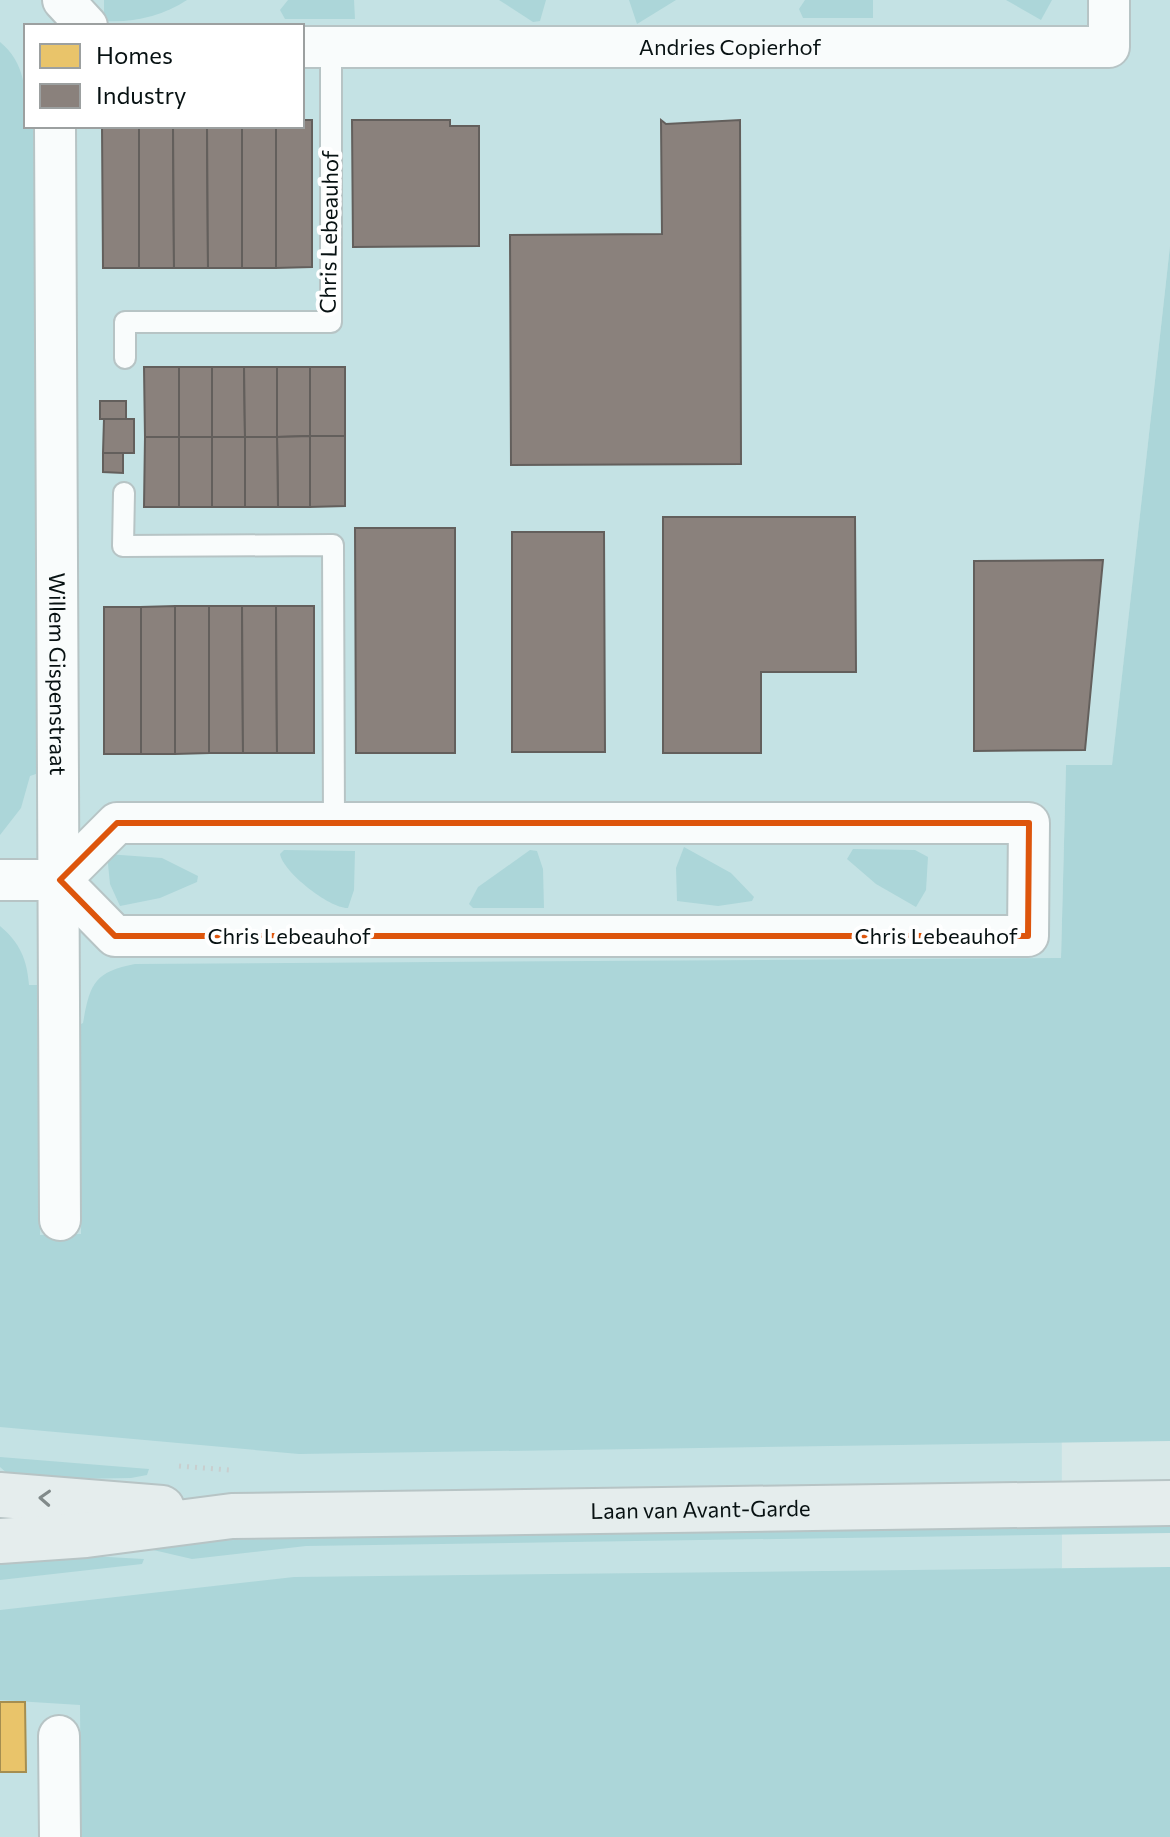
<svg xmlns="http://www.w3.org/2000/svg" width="1170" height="1837" font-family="Commissioner,sans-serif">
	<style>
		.built { fill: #c4e2e4; fill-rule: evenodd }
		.green { fill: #acd6d9 }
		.homes { fill: #e9c46a; stroke: #a58e50; stroke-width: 2 }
		.industry { fill: #8a817c; stroke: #635f5c; stroke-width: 2 }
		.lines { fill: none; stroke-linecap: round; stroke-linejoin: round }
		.lane-casing { stroke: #b7c4c5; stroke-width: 24 }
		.street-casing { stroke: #b7c4c5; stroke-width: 44 }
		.secondary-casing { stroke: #b7c4c5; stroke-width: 48 }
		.path { stroke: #c9cece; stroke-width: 5; stroke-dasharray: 2 6; stroke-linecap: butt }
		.lane { stroke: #f9fcfc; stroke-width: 20 }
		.street { stroke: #f9fcfc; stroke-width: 40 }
		.secondary { stroke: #e5eded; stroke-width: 44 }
		.oneway { stroke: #818a8a }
		.marked { fill: none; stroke: #dd550c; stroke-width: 6; stroke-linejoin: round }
		.labels { text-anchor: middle; stroke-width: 8; stroke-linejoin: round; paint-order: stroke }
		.street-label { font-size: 22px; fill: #071112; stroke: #fff }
	</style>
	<rect width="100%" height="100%" fill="#d7e8e8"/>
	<!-- built -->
	<path class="built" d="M0 0H1170V246L1112 766 1066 765 1061 958 1062 1568 584 1837H0ZM26 26H302V126H26Z"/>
	<!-- green -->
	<g class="green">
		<path d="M104 0H187C163 16 133 23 104 21Z"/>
		<path d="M288 0H354L355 19H285L280 10Z"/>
		<path d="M499 0H546L540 21 533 22Z"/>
		<path d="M629 0H676L637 24Z"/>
		<path d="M805 0H873V18H803L799 9Z"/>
		<path d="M1006 0H1052L1041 20Z"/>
		<path d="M0 42C27 64 26 95 26 126H38L42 772 30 776 21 808 0 835Z"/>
		<path d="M1170 246V1441L299 1454 0 1427V926C20 943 27 959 29 985H41L40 1235 81 1234 79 1025 83 1023C90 984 94 972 135 964L1061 958 1066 765H1112Z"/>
		<path d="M684 847 731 873 754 897 752 901 718 906 677 901 676 868Z"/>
		<path d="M853 849 915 850 928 857 926 890 916 907 876 884 847 859Z"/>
		<path d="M284 850 355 851 354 890 348 908C330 909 283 872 280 854Z"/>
		<path d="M530 850 537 851 543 869 544 908H473L469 904 478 887Z"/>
		<path d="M107 854 162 858 198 876 197 882 160 898 120 906 110 884Z"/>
		<path d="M0 1457 149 1469 147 1475 131 1478 15 1480 0 1467Z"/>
		<path d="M1170 1526V1533L306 1546 192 1559 149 1549 148 1543 325 1537Z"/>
		<path d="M53 1554 144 1559 142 1564 0 1580V1558Z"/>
		<path d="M1170 1567V1837H81L80 1705 0 1700V1610L294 1577Z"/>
	</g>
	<!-- homes -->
	<path class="homes" d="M0 1702H25L26 1772H0Z"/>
	<!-- industry -->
	<g class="industry">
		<path d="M302 120H312V267L276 268V126H302Z"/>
		<path d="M352 120H450V126H479V246L353 247Z"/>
		<path d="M661 120 666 124 740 120 741 464 511 465 510 235 662 234Z"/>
		<path d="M102 126H139V268H103Z"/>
		<path d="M139 126H173L174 268H139Z"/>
		<path d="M173 126H207L208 268H174Z"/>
		<path d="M207 126H242V268H208Z"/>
		<rect x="242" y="126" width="34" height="142"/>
		<path d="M144 367H179V437H145Z"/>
		<rect x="179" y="367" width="33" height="70"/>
		<path d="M212 367H244L245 437H212Z"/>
		<path d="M244 367H277V437H245Z"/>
		<path d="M277 367H310V436L277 437Z"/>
		<rect x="310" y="367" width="35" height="69"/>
		<rect x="100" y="401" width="26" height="18"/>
		<path d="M104 419H134V453H103Z"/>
		<path d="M310 436H345V506L310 507Z"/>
		<path d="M310 436V507H278L277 437Z"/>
		<path d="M145 437H179V507H144Z"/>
		<rect x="179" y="437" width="33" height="70"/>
		<rect x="212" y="437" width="33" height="70"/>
		<path d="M245 437H277L278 507H245Z"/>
		<path d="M103 453H123V473L103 472Z"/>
		<path d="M663 517H855L856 672H761V753H663Z"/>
		<path d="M355 528H455V753H356Z"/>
		<path d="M512 532H604L605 752H512Z"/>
		<path d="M1103 560 1085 750 974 751V561Z"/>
		<path d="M175 606V754H141V607Z"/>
		<path d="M175 606H209V753L175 754Z"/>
		<path d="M209 606H242L243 753H209Z"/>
		<path d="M242 606H276L277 753H243Z"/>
		<path d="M276 606H314V753H277Z"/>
		<rect x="104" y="607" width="37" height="147"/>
	</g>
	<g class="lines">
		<defs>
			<g id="lane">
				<path d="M125 358V322H331V47"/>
				<path d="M124 493 123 546 333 545 334 823"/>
			</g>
			<g id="street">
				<path d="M63 0 87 26"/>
				<path id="s1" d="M302 47H1109V0"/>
				<path id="s2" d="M55 126 60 1220"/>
				<path d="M0 880H60L117 823H1029L1028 936H115L60 880"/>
				<path d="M59 1736 60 1837"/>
			</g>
			<g id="secondary">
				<path d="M0 1495 162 1508"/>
				<path id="s3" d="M0 1541 86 1535 232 1516 1170 1503"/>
			</g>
		</defs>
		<!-- lane casing -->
		<use href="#lane" class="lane-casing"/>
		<!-- street casing -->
		<use href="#street" class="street-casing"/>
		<!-- secondary casing -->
		<use href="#secondary" class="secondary-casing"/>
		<!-- path -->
		<path class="path" d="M179 1466 229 1470"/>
		<!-- lane -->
		<use href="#lane" class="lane"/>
		<!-- street -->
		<use href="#street" class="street"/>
		<!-- secondary -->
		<use href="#secondary" class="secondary"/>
	</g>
	<!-- one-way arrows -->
	<defs><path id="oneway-chevron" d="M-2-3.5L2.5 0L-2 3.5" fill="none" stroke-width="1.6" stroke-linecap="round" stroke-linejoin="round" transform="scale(2)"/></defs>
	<use class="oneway" href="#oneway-chevron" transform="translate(45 1498) rotate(-177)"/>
	<!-- marked area -->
	<path class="marked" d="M117 823H1029L1028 936H115L60 880Z"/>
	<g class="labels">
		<!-- street labels -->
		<g class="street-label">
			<text dy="8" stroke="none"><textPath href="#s1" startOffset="428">Andries Copierhof</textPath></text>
			<text transform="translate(329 232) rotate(-89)" y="8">Chris Lebeauhof</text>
			<text dy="8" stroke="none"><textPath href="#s2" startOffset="548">Willem Gispenstraat</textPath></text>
			<text x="289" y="944">Chris Lebeauhof</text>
			<text x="936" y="944">Chris Lebeauhof</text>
			<text dy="8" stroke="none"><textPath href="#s3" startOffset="702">Laan van Avant-Garde</textPath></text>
		</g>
	</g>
	<!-- legend -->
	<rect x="24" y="24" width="280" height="104" fill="#ffffff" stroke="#9ca0a0" stroke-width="2"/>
	<rect x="40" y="44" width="40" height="24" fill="#e9c46a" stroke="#9ca0a0" stroke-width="2"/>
	<text x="96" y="64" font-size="24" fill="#071112">Homes</text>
	<rect x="40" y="84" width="40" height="24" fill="#8a817c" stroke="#9ca0a0" stroke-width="2"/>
	<text x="96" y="104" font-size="24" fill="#071112">Industry</text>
</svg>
